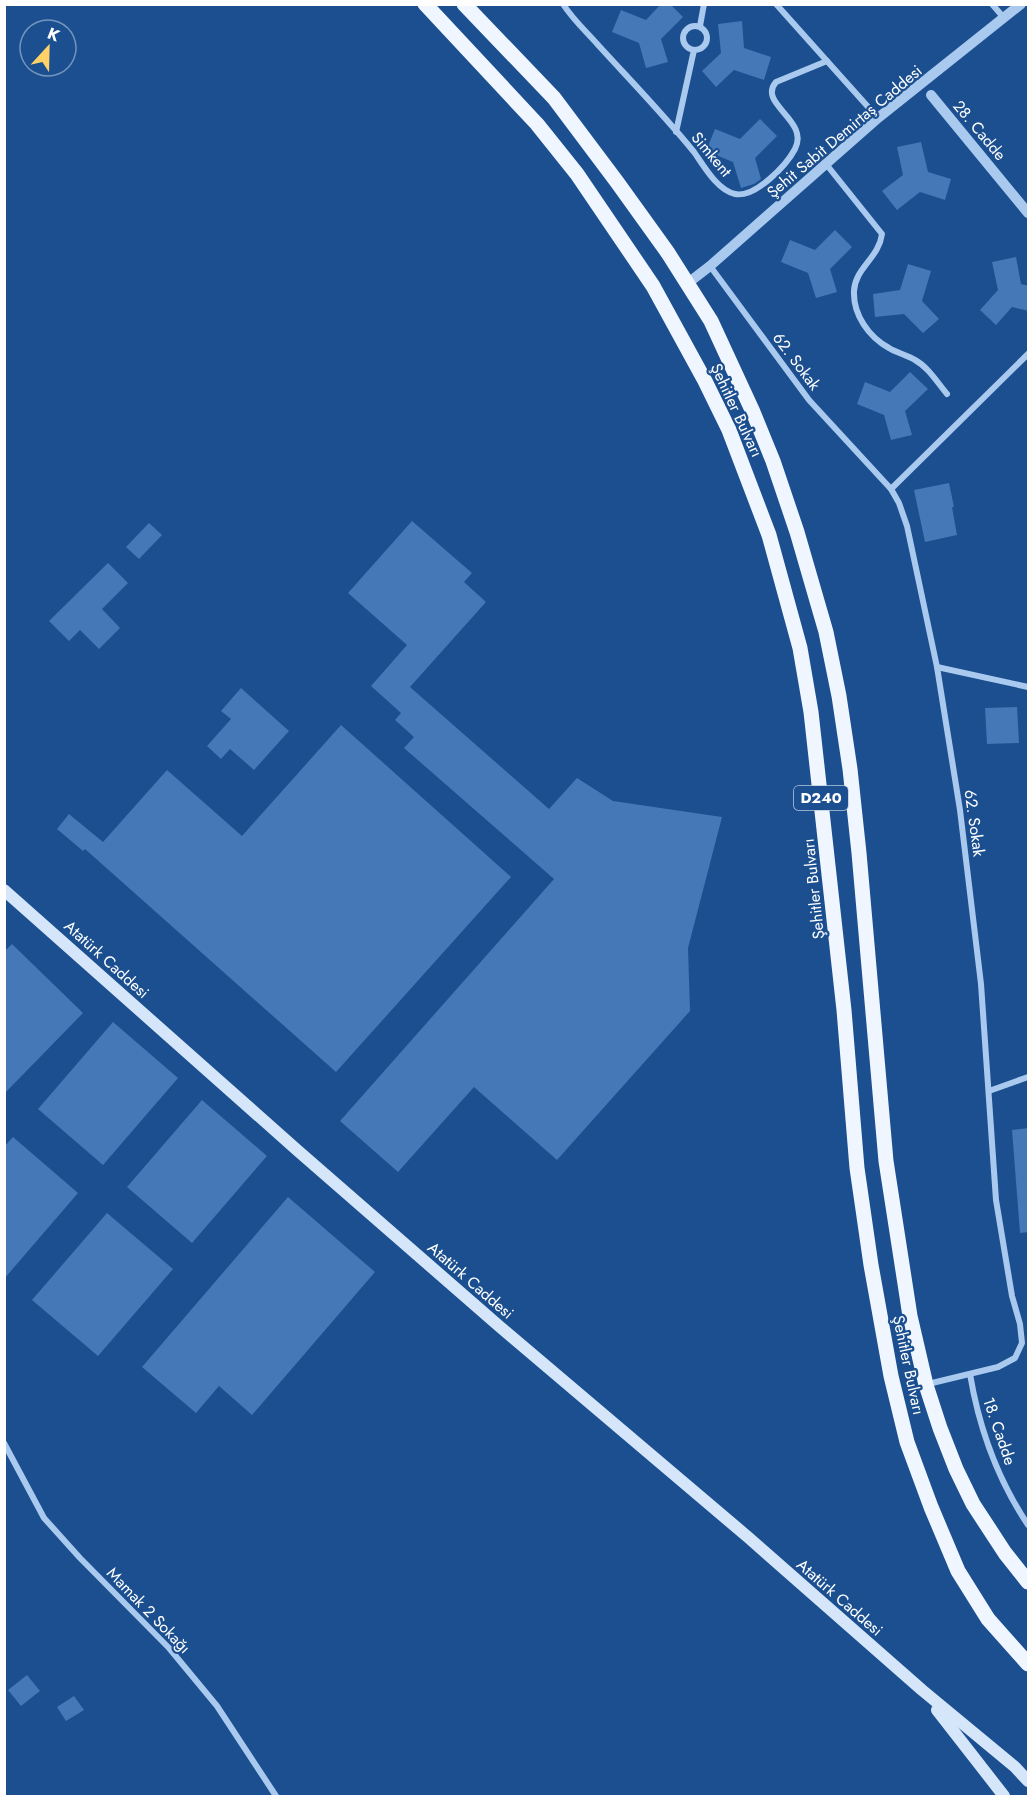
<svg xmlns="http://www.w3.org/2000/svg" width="1033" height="1801" font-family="Jost,sans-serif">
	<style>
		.building { fill: #4478b7 }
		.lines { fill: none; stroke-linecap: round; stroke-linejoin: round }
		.minor { stroke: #a9c9ee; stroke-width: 6 }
		.tertiary { stroke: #a9c9ee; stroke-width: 10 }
		.secondary { stroke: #d6e6fa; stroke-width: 12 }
		.primary { stroke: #f0f6ff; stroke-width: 15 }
		.labels { text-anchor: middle; stroke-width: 4.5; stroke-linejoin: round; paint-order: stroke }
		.shield { fill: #1b4f8f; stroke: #bbcadd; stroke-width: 1.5 }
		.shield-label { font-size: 15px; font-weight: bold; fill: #fff }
		.street-label { font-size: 16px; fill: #fff; stroke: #1b4f8f }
	</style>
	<rect width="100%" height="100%" fill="#1b4f8f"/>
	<!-- building -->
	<g class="building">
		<path d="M661 4H670L683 17 661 39 668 62 646 68 639 43 612 32 621 10 646 20Z"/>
		<path d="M742 21 744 48 771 57 764 80 734 70 716 87 702 71 721 53 718 24Z"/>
		<path d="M760 119 777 136 755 158 761 179 754 184 741 188 733 162 706 151 715 129 740 139Z"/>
		<path d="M921 142 928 172 951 179 945 200 920 192 897 210 882 191 903 175 897 147Z"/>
		<path d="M835 230 852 247 830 269 837 292 816 298 808 273 781 262 790 240 815 250Z"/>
		<path d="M1016 257 1021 284 1029 286V311L1012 307 996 325 980 310 998 290 992 262Z"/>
		<path d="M908 264 931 271 922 301 939 319 923 333 904 314 875 317 873 294 900 290Z"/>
		<path d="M910 372 928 389 905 411 912 435 891 440 884 415 857 404 865 382 890 392Z"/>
		<path d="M949 483 954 507H952L957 535 925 542 914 490Z"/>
		<path d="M412 521 472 573 464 582 486 602 410 687 549 809 577 778 613 801 722 817 688 948 690 1011 557 1160 474 1087 398 1172 340 1121 554 879 404 748 414 737 395 720 401 713 371 686 407 645 348 593Z"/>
		<path d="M149 523 162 535 139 559 126 547Z"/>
		<path d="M108 563 128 583 102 609 120 628 99 649 80 630 69 641 49 621Z"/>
		<path d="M241 688 289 731 254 770 230 749 221 759 207 746 231 719 221 711Z"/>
		<path d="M1017 707 1019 743 987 744 985 708Z"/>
		<path d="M341 725 511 877 336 1072 85 849 83 851 57 829 69 814 103 842 167 770 242 836Z"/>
		<path d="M12 944 83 1013 4 1094V952Z"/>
		<path d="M113 1022 178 1078 103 1165 38 1109Z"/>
		<path d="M202 1100 267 1156 192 1243 127 1187Z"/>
		<path d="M1029 1128V1232L1020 1233 1012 1130Z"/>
		<path d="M13 1137 78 1193 4 1279V1147Z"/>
		<path d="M288 1197 375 1272 252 1415 219 1386 196 1413 142 1367Z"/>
		<path d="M107 1213 173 1269 98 1356 32 1300Z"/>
		<path d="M27 1675 40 1691 21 1706 8 1690Z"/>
		<path d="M74 1696 84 1710 66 1721 57 1707Z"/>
	</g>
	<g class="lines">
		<!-- minor -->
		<g class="minor">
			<path d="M563 4C573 20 587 32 599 46 631 81 664 115 694 152 704 166 717 190 735 194 755 198 786 166 795 149 810 120 757 104 776 82L827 61"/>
			<path d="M776 4 878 118"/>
			<path d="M992 4 1004 18"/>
			<circle cx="695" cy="38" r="12"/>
			<path d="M700 26 704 4"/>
			<path d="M676 132 694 50"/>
			<path d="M826 164 882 234C879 258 855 268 854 291 853 315 869 337 889 348 897 353 907 355 915 360 928 367 937 382 947 394"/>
			<path d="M710 266 809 400 891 489 899 503 907 526 937 667 960 810 981 984 996 1200 1012 1296 1020 1324 1022 1343 1015 1358 998 1367 928 1384"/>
			<path d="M891 489 1028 354"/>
			<path d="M937 667 1028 687"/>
			<path d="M989 1091 1028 1077"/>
			<path d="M970 1374C979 1428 998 1480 1028 1525"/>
			<path d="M4 1443 44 1518 80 1558 169 1648 217 1706 276 1796"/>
		</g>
		<!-- tertiary -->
		<g class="tertiary">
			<path d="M931 95 1028 213"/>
			<path d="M688 283 710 266 878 118 1021 4"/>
		</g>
		<!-- secondary -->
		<g class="secondary">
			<path d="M4 890 297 1150 499 1326 749 1538 922 1690 1015 1767 1028 1781"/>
			<path d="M937 1710 1004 1796"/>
		</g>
		<!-- primary -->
		<g class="primary">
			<path d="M425 4 537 124 577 174 653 286 705 381 729 430 769 535 800 648 811 712 844 1010 857 1168 871 1265 891 1376 907 1442 931 1507 958 1571 988 1619 1028 1664"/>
			<path d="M464 4 554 98 617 182 668 253 711 321 753 412 773 461 797 532 826 632 839 696 850 769 859 853 886 1161 910 1316 926 1385 940 1428 956 1469 973 1504 1005 1553 1028 1582"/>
		</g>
	</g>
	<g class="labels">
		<!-- shield labels -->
		<rect class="shield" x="794" y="786" width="54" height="24" rx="4.5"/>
		<g class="shield-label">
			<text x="821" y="803">D240</text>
		</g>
		<!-- street labels -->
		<g class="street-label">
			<text transform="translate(980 130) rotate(50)" y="6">28. Cadde</text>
			<text transform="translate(844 131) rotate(-40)" y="6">Şehit Sabit Demirtaş Caddesi</text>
			<text transform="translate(712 154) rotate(50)" y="6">Simkent</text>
			<text transform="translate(797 361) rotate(53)" y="6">62. Sokak</text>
			<text transform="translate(737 410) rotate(65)" y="6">Şehitler Bulvarı</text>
			<text transform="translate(975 823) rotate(82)" y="6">62. Sokak</text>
			<text transform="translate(813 889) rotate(-96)" y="6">Şehitler Bulvarı</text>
			<text transform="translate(107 959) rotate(42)" y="6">Atatürk Caddesi</text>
			<text transform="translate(471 1280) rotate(41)" y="6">Atatürk Caddesi</text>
			<text transform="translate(909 1365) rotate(78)" y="6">Şehitler Bulvarı</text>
			<text transform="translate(1000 1431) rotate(71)" y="6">18. Cadde</text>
			<text transform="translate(840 1597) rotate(41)" y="6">Atatürk Caddesi</text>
			<text transform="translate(149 1610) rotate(46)" y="6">Mamak 2 Sokağı</text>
		</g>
	</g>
	<!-- border -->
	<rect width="1033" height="1801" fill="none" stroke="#ffffff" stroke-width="12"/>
	<!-- north arrow -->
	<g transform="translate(48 48) rotate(22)"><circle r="28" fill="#1b4f8f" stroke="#7695bc" stroke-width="1.5"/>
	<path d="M0-4.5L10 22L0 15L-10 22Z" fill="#ffd166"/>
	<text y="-9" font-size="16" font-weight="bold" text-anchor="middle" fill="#ffffff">K</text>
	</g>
</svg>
